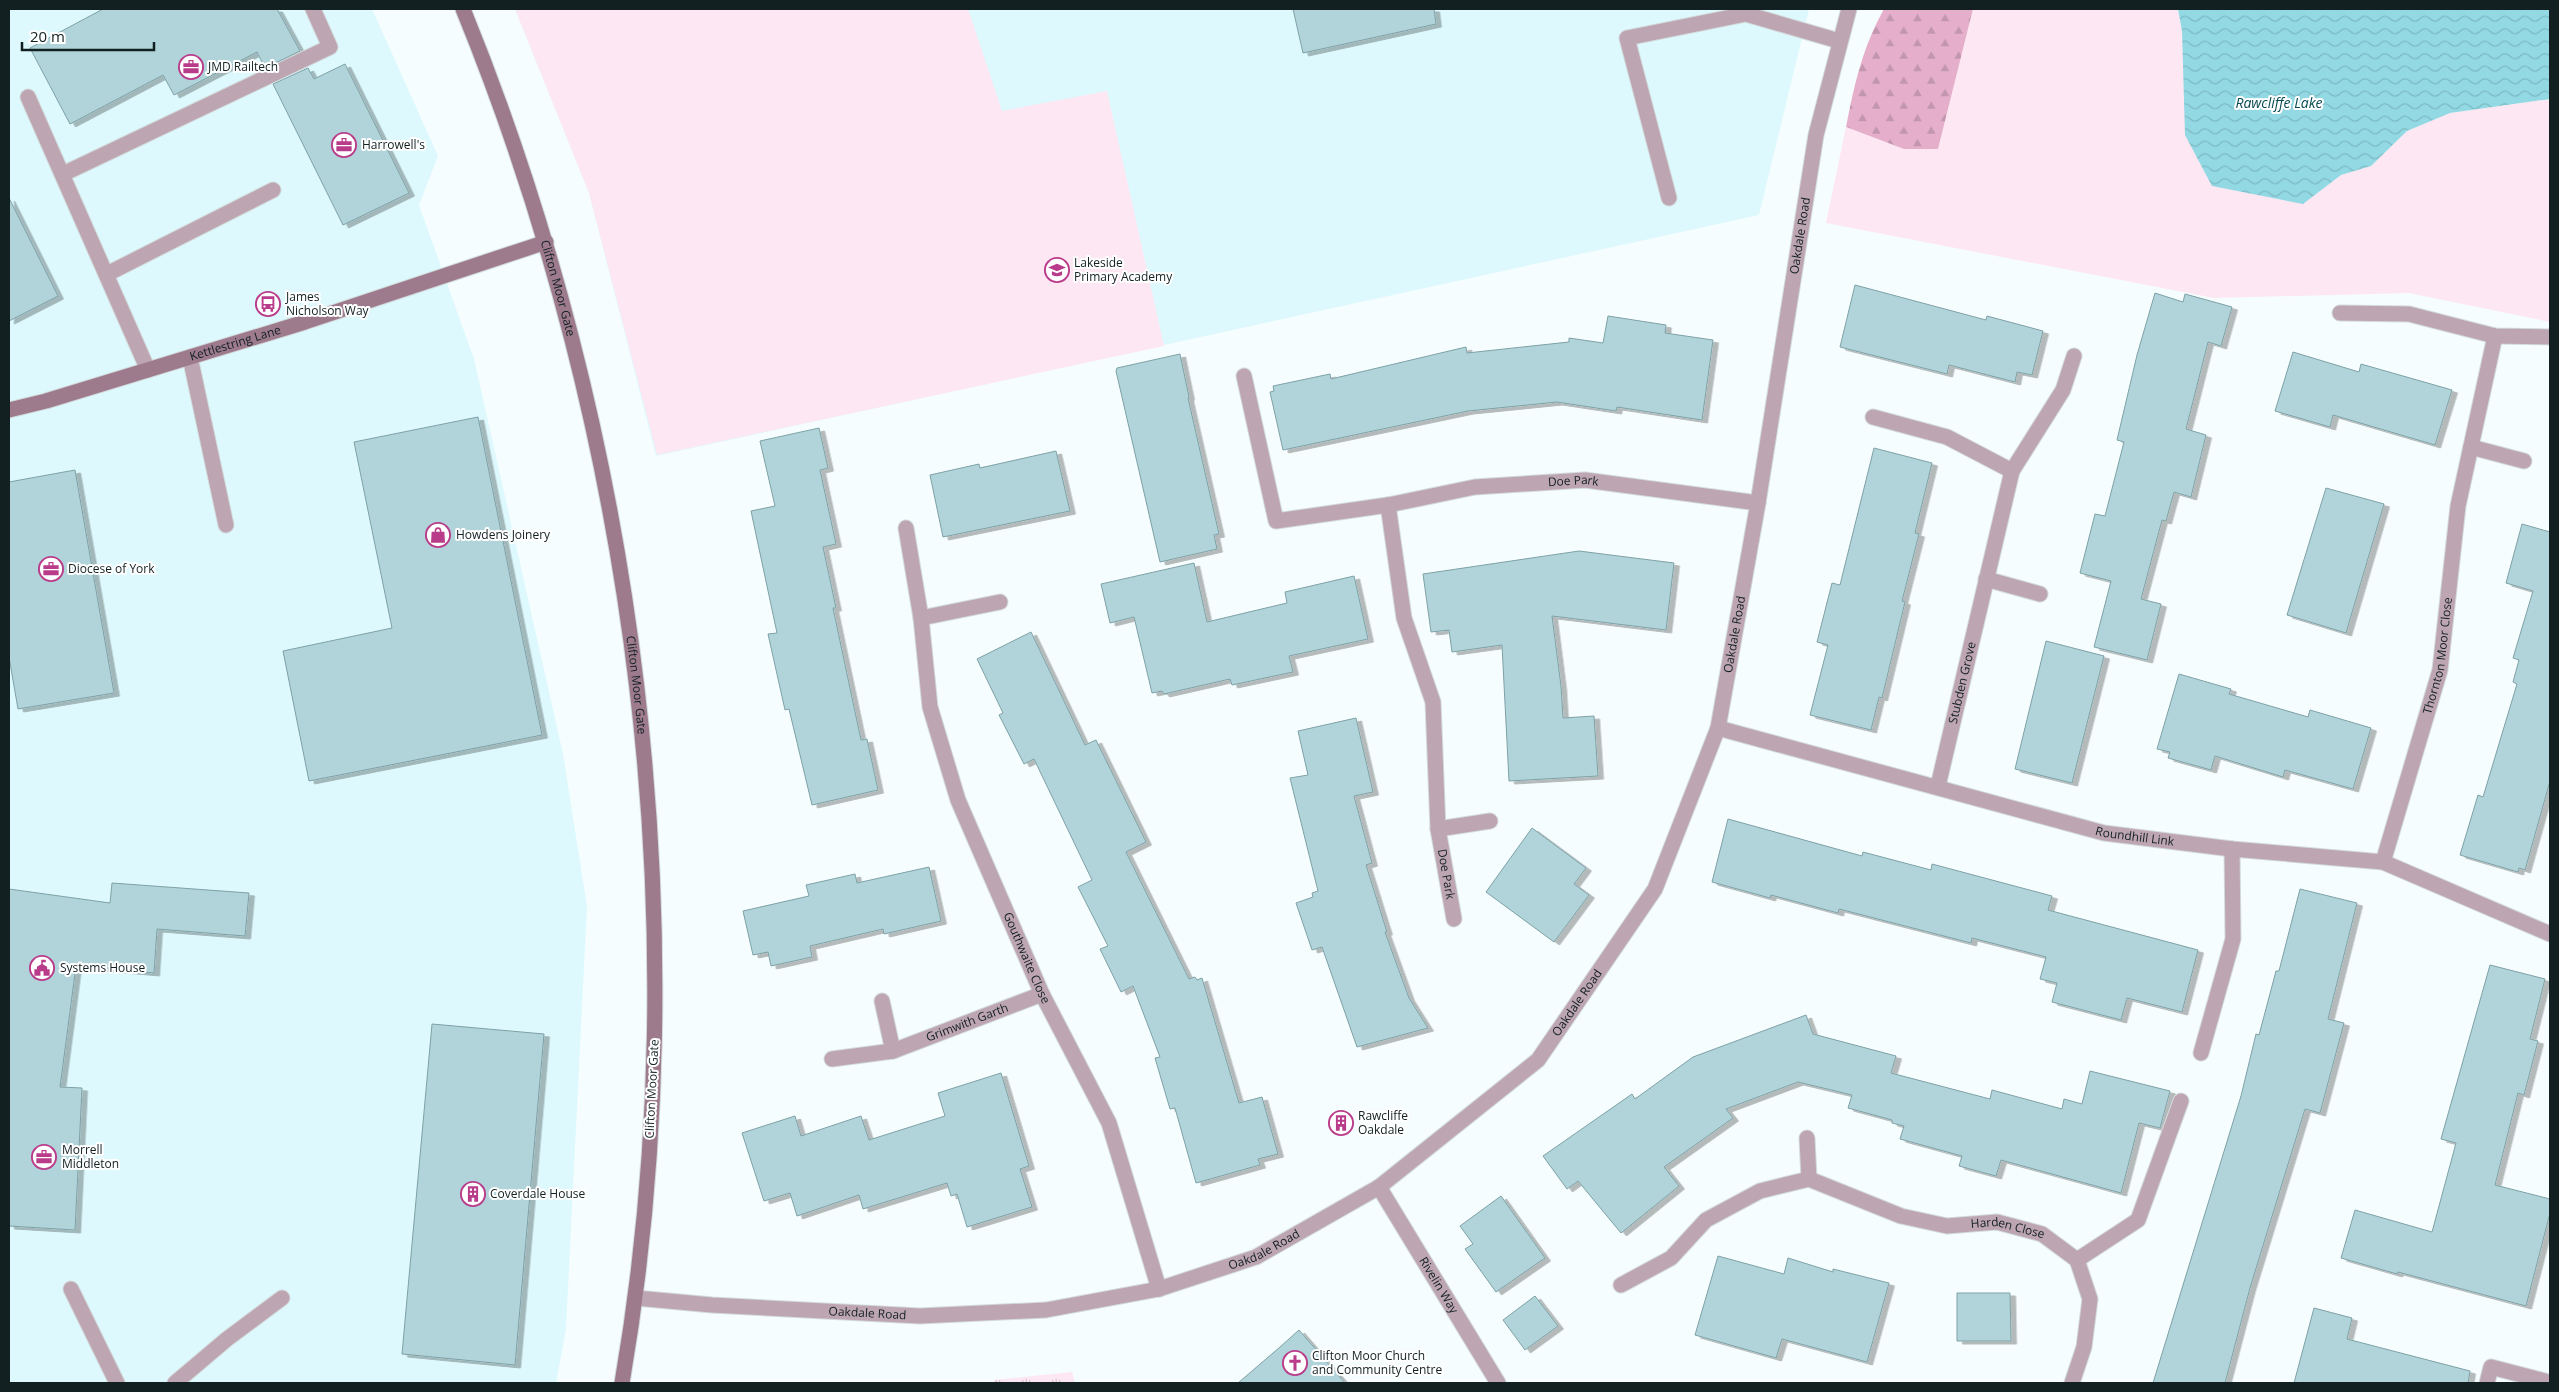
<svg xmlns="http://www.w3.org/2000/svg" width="2559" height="1392" font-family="'Open Sans',sans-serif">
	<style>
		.built { fill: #ddf9fd }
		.grass { fill: #fde7f2 }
		.forest { fill: url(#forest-firs) }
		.park { fill: url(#park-tufts) }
		.water { fill: url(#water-waves) }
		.building { fill: #b0d4da; stroke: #7ea1a6; filter: url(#shadow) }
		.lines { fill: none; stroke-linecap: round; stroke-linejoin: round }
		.lane-casing { stroke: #d2dadb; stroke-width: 17 }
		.street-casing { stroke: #d2dadb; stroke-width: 17 }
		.secondary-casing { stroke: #d2dadb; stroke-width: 17 }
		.lane { stroke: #bda5b1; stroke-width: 15 }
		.street { stroke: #bda5b1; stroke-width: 15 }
		.secondary { stroke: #9d7b8d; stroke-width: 15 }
		.labels { text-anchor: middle; stroke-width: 4; stroke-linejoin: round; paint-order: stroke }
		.poi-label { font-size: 12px; fill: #122022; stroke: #fff; text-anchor: start }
		.street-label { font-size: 12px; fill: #122022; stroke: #fff }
		.water-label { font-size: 14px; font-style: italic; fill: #084a52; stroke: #fff }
	</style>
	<defs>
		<pattern id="forest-firs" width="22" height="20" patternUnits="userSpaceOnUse" patternTransform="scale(1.25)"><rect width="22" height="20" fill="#e5afcc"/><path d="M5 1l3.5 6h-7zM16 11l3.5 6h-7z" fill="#c396af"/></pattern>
		<pattern id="park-tufts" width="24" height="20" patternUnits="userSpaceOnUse" patternTransform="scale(1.25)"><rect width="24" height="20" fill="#fde7f2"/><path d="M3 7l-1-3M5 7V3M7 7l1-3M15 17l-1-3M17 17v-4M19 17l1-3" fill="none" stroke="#d8c6cf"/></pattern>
		<pattern id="water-waves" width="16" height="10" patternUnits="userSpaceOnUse" patternTransform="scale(1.25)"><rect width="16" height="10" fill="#92d9e4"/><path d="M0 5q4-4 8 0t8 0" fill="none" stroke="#7dbac3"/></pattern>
		<filter id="shadow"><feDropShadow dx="5.5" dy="3" stdDeviation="0" flood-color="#0004"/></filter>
	</defs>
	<rect width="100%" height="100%" fill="#f6fdfe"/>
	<!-- built -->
	<g class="built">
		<path d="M9 9H372L438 156 419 205 474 359 563 754 587 906 566 1329 556 1383H9Z"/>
		<path d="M515 9H1809L1759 215 656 456 589 193Z"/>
	</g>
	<!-- grass -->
	<g class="grass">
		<path d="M515 9H968L1002 111 1107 91 1164 346 657 455 589 193Z"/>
		<path d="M1973 9H2178L2182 31 2303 204 2341 175 2371 166 2407 131 2450 113 2550 99V322L2409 293 2214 298 1826 223 1846 127 1904 149H1938Z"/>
	</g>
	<!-- forest -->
	<path class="forest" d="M1884 9H1973L1938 149H1904L1846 127C1854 85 1863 46 1884 9Z"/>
	<!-- park -->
	<path class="park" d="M1072 1372 1075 1383H994V1380Z"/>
	<!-- water -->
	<path class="water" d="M2178 9H2550V99L2450 113 2407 131 2371 166 2341 175 2303 204 2212 186 2185 135 2182 31Z"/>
	<!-- building -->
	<g class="building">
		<path d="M103 9H277L300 51 265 68 257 52 174 95 163 75 70 124 30 48Z"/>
		<path d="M1293 9H1434L1436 24 1303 53Z"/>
		<path d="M345 64 409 193 343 225 273 84 308 68 314 79Z"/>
		<path d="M9 198 58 296 9 321Z"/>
		<path d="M1855 285 1986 320 1987 316 2043 331 2032 375 2017 372 2015 382 1949 365 1947 374 1840 347Z"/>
		<path d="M2155 293 2183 302 2185 294 2232 307 2221 346 2208 342 2186 429 2206 435 2191 497 2174 492 2166 521 2162 520 2141 599 2161 604 2147 660 2094 647 2111 581 2080 573 2095 514 2105 516 2124 442 2117 440 2137 355Z"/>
		<path d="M1608 316 1666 325 1665 333 1713 340 1702 420 1617 407 1616 411 1557 402 1468 411 1283 450 1270 392 1274 391 1273 386 1330 374 1331 379 1466 347 1467 353 1569 342V338L1603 343Z"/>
		<path d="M2293 352 2359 372 2361 364 2452 390 2435 445 2333 415 2330 427 2275 411Z"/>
		<path d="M1180 354 1189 397 1188 398 1219 534 1214 535 1217 549 1160 562 1116 371 1117 368Z"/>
		<path d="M478 417 542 735 309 781 283 651 392 628 354 442Z"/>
		<path d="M819 428 828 468 820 470 836 544 823 547 836 608H833L861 740 867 739 878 790 812 805 789 709 785 710 768 634 777 633 751 511 775 506 760 441Z"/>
		<path d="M1874 448 1932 463 1915 533 1919 534 1902 601 1905 602 1882 698 1879 697 1871 730 1810 715 1828 645 1817 642 1832 583 1840 585Z"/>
		<path d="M1056 451 1070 511 943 537 930 475 979 464 980 468Z"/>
		<path d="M75 470 114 693 18 709 9 657V482Z"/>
		<path d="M2326 488 2384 504 2346 633 2287 615Z"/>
		<path d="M2522 524 2550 532V781L2525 870 2519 868 2518 872 2460 855 2478 795 2483 797 2517 684 2513 682 2519 660 2513 658 2533 591 2506 583Z"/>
		<path d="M1579 551 1674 563 1666 630 1552 616 1561 686 1563 718 1594 716 1598 776 1509 781 1502 645 1452 652 1449 630 1431 632 1423 574Z"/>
		<path d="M1194 563 1207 622 1287 603 1285 592 1354 576 1368 639 1289 656 1293 672 1232 685 1230 679 1164 694 1162 691 1152 693 1134 617 1110 623 1101 584Z"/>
		<path d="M1031 632 1085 745 1096 740 1146 842 1126 852 1189 979 1195 977 1197 980 1202 978 1239 1103 1262 1097 1278 1154 1258 1159 1260 1165 1196 1183 1175 1108 1170 1109 1155 1058 1160 1057 1133 986 1121 992 1100 949 1108 946 1078 887 1092 880 1034 759 1024 764 999 715 1003 713 977 659Z"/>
		<path d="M2046 641 2104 656 2072 783 2015 769Z"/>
		<path d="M2179 674 2231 689 2229 694 2308 717 2310 710 2371 728 2353 789 2285 770 2283 777 2215 756 2211 770 2168 758 2170 752 2157 749Z"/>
		<path d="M1356 718 1373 792 1354 796 1372 863 1366 865 1387 932H1385L1409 998 1428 1028 1357 1047 1322 947 1312 950 1296 903 1313 897 1312 893 1318 891 1290 778 1308 775 1298 731Z"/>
		<path d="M1728 819 1862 856 1863 852 1931 870 1932 864 2052 896 2048 910 2198 950 2182 1012 2127 998 2121 1020 2052 1002 2057 983 2040 979 2046 957 1972 938 1971 943 1839 909 1838 913 1771 895 1770 898 1712 882Z"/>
		<path d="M1532 828 1586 868 1574 884 1589 895 1554 942 1486 892Z"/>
		<path d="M929 867 941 921 884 934 883 929 810 946 812 957 771 966 768 952 753 955 743 911 809 896 806 885 855 874 857 883Z"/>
		<path d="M112 883 249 893 245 936 157 929 154 973 76 966 60 1087 82 1088 75 1230 9 1226V889L110 903Z"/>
		<path d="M2300 889 2357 903 2328 1019 2344 1023 2320 1113 2305 1109 2250 1288 2225 1383H2153L2241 1096 2256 1034 2259 1035 2276 971H2279Z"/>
		<path d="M2490 965 2545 979 2530 1039 2538 1041 2524 1095 2518 1093 2495 1185 2550 1199V1213L2526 1306 2398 1272 2397 1274 2341 1258 2355 1210 2432 1232 2456 1143 2441 1139Z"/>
		<path d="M1806 1015 1813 1034 1896 1056 1891 1073 1990 1099 1992 1090 2062 1109 2064 1099 2082 1104 2090 1071 2170 1091 2160 1128 2139 1123 2121 1193 2001 1160 1996 1176 1959 1166 1962 1156 1900 1139 1904 1126 1892 1123V1120L1848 1108 1852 1095 1798 1082 1726 1109 1733 1118 1664 1167 1679 1186 1621 1233 1578 1181 1567 1189 1543 1156 1632 1094 1635 1099 1693 1057Z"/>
		<path d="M432 1024 544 1034 515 1365 402 1354Z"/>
		<path d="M1001 1073 1029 1166 1020 1169 1032 1207 967 1227 957 1194 951 1196 947 1183 863 1209 859 1195 797 1216 790 1193 764 1201 742 1133 795 1116 801 1136 861 1116 869 1140 945 1116 938 1093Z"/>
		<path d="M1501 1196 1545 1258 1496 1292 1465 1249 1473 1244 1460 1226Z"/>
		<path d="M1718 1256 1784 1274 1788 1258 1833 1272V1269L1889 1283 1867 1362 1782 1339 1776 1358 1695 1335Z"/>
		<path d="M1957 1293H2010L2011 1341H1957Z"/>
		<path d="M1535 1296 1558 1326 1525 1350 1503 1320Z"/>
		<path d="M2314 1308 2352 1318 2347 1339 2470 1371 2468 1383H2294Z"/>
		<path d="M1299 1330 1345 1383H1238L1280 1347Z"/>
	</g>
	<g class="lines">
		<defs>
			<g id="lane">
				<path d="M28 97 148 370"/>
				<path d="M63 174 330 47 313 9"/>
				<path d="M1669 198 1627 38 1746 14 1839 41"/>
				<path d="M107 274 273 190"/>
				<path d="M2340 313 2409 314 2495 336 2550 337"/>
				<path d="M190 357 226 525"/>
				<path d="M1873 417 1947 437 2012 471 2063 390 2074 356"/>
				<path d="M2201 1053 2233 939 2232 849"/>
				<path d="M2077 1260 2138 1220 2181 1101"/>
				<path d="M71 1289 117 1383"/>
				<path d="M175 1383 227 1339 282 1298"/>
			</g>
			<g id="street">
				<path id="s1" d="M1244 376 1276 521 1388 505 1475 487 1585 480 1758 503"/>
				<path d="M2471 447 2524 461"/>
				<path id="s2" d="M1388 505 1404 618 1433 702 1438 829 1454 919"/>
				<path id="s3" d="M906 528 921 618 930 707 958 800 1042 994 1109 1123 1159 1289"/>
				<path d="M1986 579 2040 594"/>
				<path d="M921 618 1000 602"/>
				<path id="s4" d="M1718 728 2104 833 2232 849 2383 862 2550 934"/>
				<path id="s5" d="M1938 786 2012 471"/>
				<path d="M1438 829 1490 821"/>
				<path id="s6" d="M2383 862 2440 670 2458 506 2495 336"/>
				<path d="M882 1001 893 1051"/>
				<path id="s7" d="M832 1059 893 1051 1042 994"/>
				<path d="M1807 1138 1809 1179"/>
				<path id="s8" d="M1379 1187 1498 1383"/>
				<path id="s9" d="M1621 1285 1671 1258 1706 1220 1760 1191 1809 1179 1901 1216 1947 1226 1997 1222 2042 1234 2077 1260 2090 1299 2084 1347 2072 1383"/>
				<path id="s10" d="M636 1298 712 1305 920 1316 1046 1310 1159 1289 1256 1257 1379 1187 1538 1060 1655 889 1718 728 1758 503 1816 135 1849 9"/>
				<path d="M2487 1383 2491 1367 2545 1381"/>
			</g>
			<g id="secondary">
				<path id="s11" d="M463 9C636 433 700 931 622 1383"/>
				<path id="s12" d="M9 410 46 401 305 322 546 242"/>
			</g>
		</defs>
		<!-- lane casing -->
		<use href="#lane" class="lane-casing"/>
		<!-- street casing -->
		<use href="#street" class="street-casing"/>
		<!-- secondary casing -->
		<use href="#secondary" class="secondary-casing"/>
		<!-- lane -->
		<use href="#lane" class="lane"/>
		<!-- street -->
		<use href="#street" class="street"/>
		<!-- secondary -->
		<use href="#secondary" class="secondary"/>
	</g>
	<!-- icons -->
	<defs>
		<symbol id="office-ring" viewBox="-11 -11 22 22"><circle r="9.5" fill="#fff" stroke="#b93c8b" stroke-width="1.5"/><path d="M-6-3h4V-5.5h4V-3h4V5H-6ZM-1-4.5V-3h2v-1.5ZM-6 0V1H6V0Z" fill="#b93c8b"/></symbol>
		<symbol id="school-ring" viewBox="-11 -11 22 22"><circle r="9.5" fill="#fff" stroke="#b93c8b" stroke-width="1.5"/><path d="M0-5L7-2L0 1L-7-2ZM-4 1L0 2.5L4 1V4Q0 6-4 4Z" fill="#b93c8b"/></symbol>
		<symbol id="bus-ring" viewBox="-11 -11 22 22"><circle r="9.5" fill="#fff" stroke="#b93c8b" stroke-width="1.5"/><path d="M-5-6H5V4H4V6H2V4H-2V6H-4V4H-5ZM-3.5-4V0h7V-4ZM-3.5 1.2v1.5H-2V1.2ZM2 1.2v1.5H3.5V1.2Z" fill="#b93c8b"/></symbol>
		<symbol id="shop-ring" viewBox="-11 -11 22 22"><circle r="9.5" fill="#fff" stroke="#b93c8b" stroke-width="1.5"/><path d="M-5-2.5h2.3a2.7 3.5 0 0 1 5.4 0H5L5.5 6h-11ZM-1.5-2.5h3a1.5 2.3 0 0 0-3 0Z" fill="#b93c8b"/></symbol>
		<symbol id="civic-ring" viewBox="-11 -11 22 22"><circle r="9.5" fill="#fff" stroke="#b93c8b" stroke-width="1.5"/><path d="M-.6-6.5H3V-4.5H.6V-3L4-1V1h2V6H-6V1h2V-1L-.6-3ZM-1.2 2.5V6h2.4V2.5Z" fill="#b93c8b"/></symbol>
		<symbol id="building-ring" viewBox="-11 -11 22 22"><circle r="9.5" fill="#fff" stroke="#b93c8b" stroke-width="1.5"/><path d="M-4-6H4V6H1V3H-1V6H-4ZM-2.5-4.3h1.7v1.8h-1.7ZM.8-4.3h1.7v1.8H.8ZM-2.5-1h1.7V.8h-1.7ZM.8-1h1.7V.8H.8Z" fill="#b93c8b"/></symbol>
		<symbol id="church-ring" viewBox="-11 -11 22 22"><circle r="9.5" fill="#fff" stroke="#b93c8b" stroke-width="1.5"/><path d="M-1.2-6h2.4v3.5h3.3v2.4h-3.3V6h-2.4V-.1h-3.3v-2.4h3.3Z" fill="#b93c8b"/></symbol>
	</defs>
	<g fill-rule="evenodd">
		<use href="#office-ring" x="177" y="53" width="28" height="28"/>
		<use href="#office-ring" x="330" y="131" width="28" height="28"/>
		<use href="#school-ring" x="1043" y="256" width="28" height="28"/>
		<use href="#bus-ring" x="254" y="290" width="28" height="28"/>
		<use href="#shop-ring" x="424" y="521" width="28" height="28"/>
		<use href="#office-ring" x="37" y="555" width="28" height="28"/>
		<use href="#civic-ring" x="28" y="954" width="28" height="28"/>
		<use href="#building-ring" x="1327" y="1109" width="28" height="28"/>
		<use href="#office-ring" x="30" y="1143" width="28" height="28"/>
		<use href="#building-ring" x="459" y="1180" width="28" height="28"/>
		<use href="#church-ring" x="1281" y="1349" width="28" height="28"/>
	</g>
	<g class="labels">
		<!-- poi labels -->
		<g class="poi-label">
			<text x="208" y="71">JMD Railtech</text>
			<text x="362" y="149">Harrowell's</text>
			<text x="1074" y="267">Lakeside<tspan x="1074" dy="14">Primary Academy</tspan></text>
			<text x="286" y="301">James<tspan x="286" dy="14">Nicholson Way</tspan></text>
			<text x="456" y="539">Howdens Joinery</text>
			<text x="68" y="573">Diocese of York</text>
			<text x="60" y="972">Systems House</text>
			<text x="1358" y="1120">Rawcliffe<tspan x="1358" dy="14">Oakdale</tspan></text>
			<text x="62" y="1154">Morrell<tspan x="62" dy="14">Middleton</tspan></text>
			<text x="490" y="1198">Coverdale House</text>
			<text x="1312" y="1360">Clifton Moor Church<tspan x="1312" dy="14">and Community Centre</tspan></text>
		</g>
		<!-- street labels -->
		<g class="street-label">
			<text dy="4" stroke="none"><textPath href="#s10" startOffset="1852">Oakdale Road</textPath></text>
			<text dy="4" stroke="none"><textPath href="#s11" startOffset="295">Clifton Moor Gate</textPath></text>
			<text dy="4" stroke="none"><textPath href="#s12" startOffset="236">Kettlestring Lane</textPath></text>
			<text dy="4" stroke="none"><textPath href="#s1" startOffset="449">Doe Park</textPath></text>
			<text dy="4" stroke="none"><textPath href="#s10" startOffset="1448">Oakdale Road</textPath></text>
			<text dy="4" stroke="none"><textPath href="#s6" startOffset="214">Thornton Moor Close</textPath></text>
			<text dy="4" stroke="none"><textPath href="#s5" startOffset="106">Stubden Grove</textPath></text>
			<text dy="4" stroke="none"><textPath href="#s11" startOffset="700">Clifton Moor Gate</textPath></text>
			<text dy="4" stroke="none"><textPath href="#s4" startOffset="431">Roundhill Link</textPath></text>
			<text dy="4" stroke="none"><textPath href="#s2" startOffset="376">Doe Park</textPath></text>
			<text dy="4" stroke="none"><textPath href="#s3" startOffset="450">Gouthwaite Close</textPath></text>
			<text dy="4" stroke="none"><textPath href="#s10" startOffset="1042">Oakdale Road</textPath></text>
			<text dy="4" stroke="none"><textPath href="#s7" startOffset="141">Grimwith Garth</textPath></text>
			<text transform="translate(652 1089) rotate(-87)" y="4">Clifton Moor Gate</text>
			<text dy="4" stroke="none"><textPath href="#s9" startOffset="428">Harden Close</textPath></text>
			<text dy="4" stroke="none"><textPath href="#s10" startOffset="638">Oakdale Road</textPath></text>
			<text dy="4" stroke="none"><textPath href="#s8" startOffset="115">Rivelin Way</textPath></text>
			<text dy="4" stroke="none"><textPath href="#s10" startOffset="232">Oakdale Road</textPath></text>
		</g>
		<!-- water labels -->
		<g class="water-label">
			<text x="2279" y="108">Rawcliffe Lake</text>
		</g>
	</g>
	<!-- border -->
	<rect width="2559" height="1392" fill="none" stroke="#122022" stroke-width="20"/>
	<!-- scale -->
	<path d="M22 42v8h132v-8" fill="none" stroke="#122022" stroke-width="2.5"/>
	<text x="30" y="42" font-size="15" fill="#122022" stroke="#ffffff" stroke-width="4" paint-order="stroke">20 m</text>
</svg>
